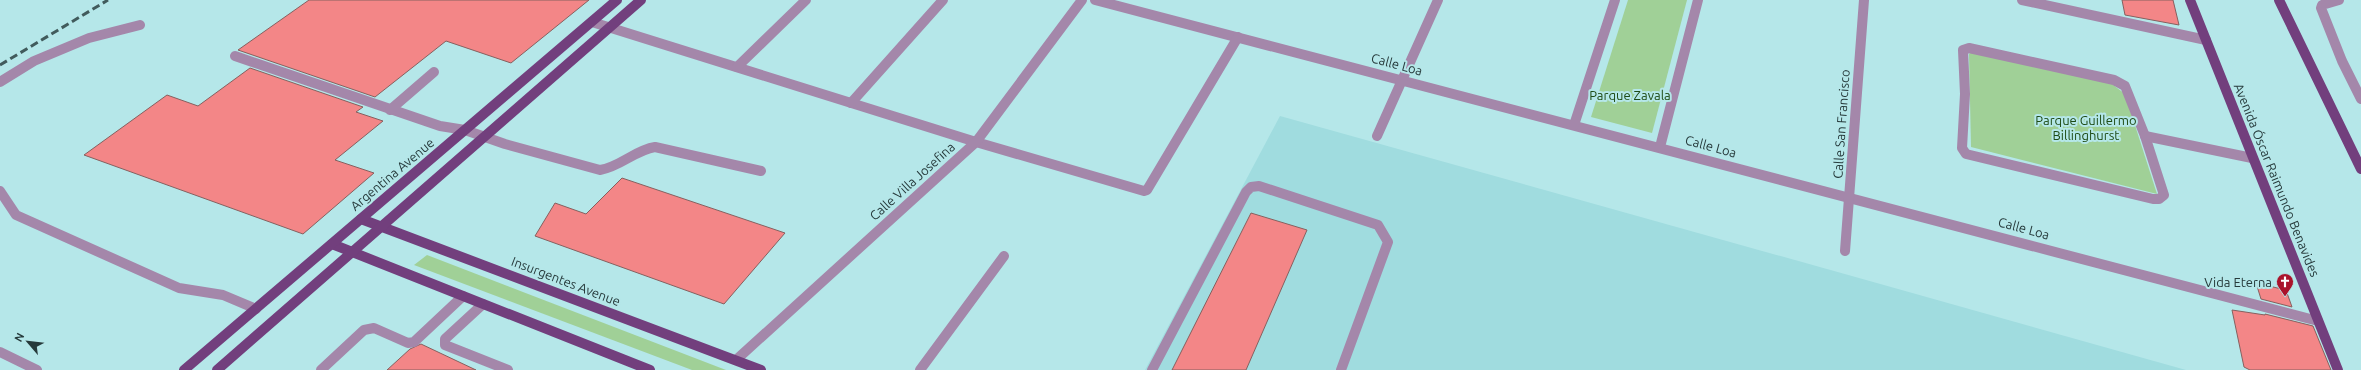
<svg xmlns="http://www.w3.org/2000/svg" width="2361" height="370" font-family="Ubuntu,sans-serif">
	<style>
		.built { fill: #a0dcdf }
		.green { fill: #a0d097 }
		.building { fill: #f38687; stroke: #86605f }
		.lines { fill: none; stroke-linecap: round; stroke-linejoin: round }
		.minor { stroke: #a487aa; stroke-width: 10 }
		.major { stroke: #723f7d; stroke-width: 10 }
		.rail { stroke: #415b5c; stroke-width: 3; stroke-dasharray: 8 4; stroke-linecap: butt }
		.labels { text-anchor: middle; stroke-width: 4; stroke-linejoin: round; paint-order: stroke }
		.street-label { font-size: 13px; fill: #263a3b; stroke: #b5e7e9 }
		.park-label { font-size: 13px; fill: #1e4b15; stroke: #b5e7e9 }
		.poi-label { font-size: 13px; fill: #263a3b; stroke: #b5e7e9; text-anchor: end }
	</style>
	<rect width="100%" height="100%" fill="#b5e7e9"/>
	<!-- built -->
	<path class="built" d="M1280 116 1859 278 2186 370H1145Z"/>
	<!-- green -->
	<g class="green">
		<path d="M1628 0H1687L1652 133 1591 117Z"/>
		<path d="M1972 52 2112 84 2125 94 2157 194 1971 147 1969 54Z"/>
		<path d="M427 255 726 370H692L414 265Z"/>
	</g>
	<!-- building -->
	<g class="building">
		<path d="M309 0H589L511 63 446 41 375 97 238 50Z"/>
		<path d="M2122 0H2173L2179 25 2125 15Z"/>
		<path d="M250 68 363 107 356 112 383 121 335 160 374 173 303 234 84 155 167 95 198 106Z"/>
		<path d="M622 178 785 233 724 304 535 236 555 203 586 214Z"/>
		<path d="M1251 213 1307 230 1246 370H1172Z"/>
		<path d="M2256 283 2286 290 2292 307 2261 299Z"/>
		<path d="M2232 310 2265 315V314L2313 326 2331 370H2250L2244 367Z"/>
		<path d="M421 344 476 370H387L410 349Z"/>
	</g>
	<g class="lines">
		<!-- minor -->
		<g class="minor">
			<path d="M1095 0 2318 321"/>
			<path d="M2022 0 2206 40"/>
			<path d="M2339 0 2322 5 2321 8 2342 61 2361 99"/>
			<path d="M592 22 976 142 1144 191 1147 190 1238 37"/>
			<path d="M1969 48 2114 80 2125 86 2145 136 2164 195 2159 199H2153L1966 154 1962 148 1965 94 1963 50Z"/>
			<path d="M235 56 440 126 465 130 505 144 600 170C620 167 635 150 655 147L761 171"/>
			<path d="M737 67 806 0"/>
			<path d="M0 82 34 61 89 38 140 25"/>
			<path d="M851 103 943 0"/>
			<path d="M390 110 434 72"/>
			<path d="M1574 125 1615 0"/>
			<path d="M1377 136 1438 0"/>
			<path d="M2145 136 2252 158"/>
			<path d="M1660 147 1698 0"/>
			<path d="M0 191 16 215 179 288 223 295 256 309"/>
			<path d="M1845 251 1864 0"/>
			<path d="M483 304 445 339V345L508 370"/>
			<path d="M0 352 37 370"/>
			<path d="M736 360 976 142 1082 0"/>
			<path d="M321 370 364 330 374 328 408 343 414 342 463 296"/>
			<path d="M920 370 1004 256"/>
			<path d="M1152 370 1246 192 1251 187 1259 186 1378 225 1388 242 1341 370"/>
		</g>
		<!-- major -->
		<g class="major">
			<path d="M2190 0 2338 370"/>
			<path d="M2279 0 2361 169"/>
			<path d="M361 219 761 370"/>
			<path d="M332 244 650 370"/>
			<path d="M184 370 617 0"/>
			<path d="M217 370 641 0"/>
		</g>
		<!-- rail -->
		<path class="rail" d="M0 65 108 0"/>
	</g>
	<!-- icons -->
	<defs>
		<symbol id="church-pin" viewBox="-11 -11 22 30"><path d="M0 17L-7.5 6A9.5 9.5 0 1 1 7.5 6Z" fill="#aa132c" stroke="#b5e7e9"/><path d="M-1.2-6h2.4v3.5h3.3v2.4h-3.3V6h-2.4V-.1h-3.3v-2.4h3.3Z" fill="#fff"/></symbol>
	</defs>
	<g fill-rule="evenodd">
		<use href="#church-pin" x="2275" y="272" width="20" height="27"/>
	</g>
	<g class="labels">
		<!-- street labels -->
		<g class="street-label">
			<text transform="translate(1397 64) rotate(15)" y="5">Calle Loa</text>
			<text transform="translate(1841 124) rotate(-86)" y="5">Calle San Francisco</text>
			<text transform="translate(1711 146) rotate(15)" y="5">Calle Loa</text>
			<text transform="translate(392 174) rotate(-40)" y="5">Argentina Avenue</text>
			<text transform="translate(2277 180) rotate(68)" y="5">Avenida Óscar Raimundo Benavides</text>
			<text transform="translate(912 181) rotate(-42)" y="5">Calle Villa Josefina</text>
			<text transform="translate(2024 228) rotate(15)" y="5">Calle Loa</text>
			<text transform="translate(566 281) rotate(21)" y="5">Insurgentes Avenue</text>
		</g>
		<!-- park labels -->
		<g class="park-label">
			<text x="1630" y="100">Parque Zavala</text>
			<text x="2086" y="125">Parque Guillermo<tspan x="2086" dy="15">Billinghurst</tspan></text>
		</g>
		<!-- poi labels -->
		<g class="poi-label">
			<text x="2272" y="287">Vida Eterna</text>
		</g>
	</g>
	<!-- north arrow -->
	<g transform="translate(28 342) rotate(298)" stroke="#b5e7e9" stroke-width="3" paint-order="stroke">
	<path d="M0-3L7 15L0 10L-7 15Z" fill="#263a3b"/>
	<text y="-6" font-size="11" font-weight="bold" text-anchor="middle" fill="#263a3b">N</text>
	</g>
</svg>
